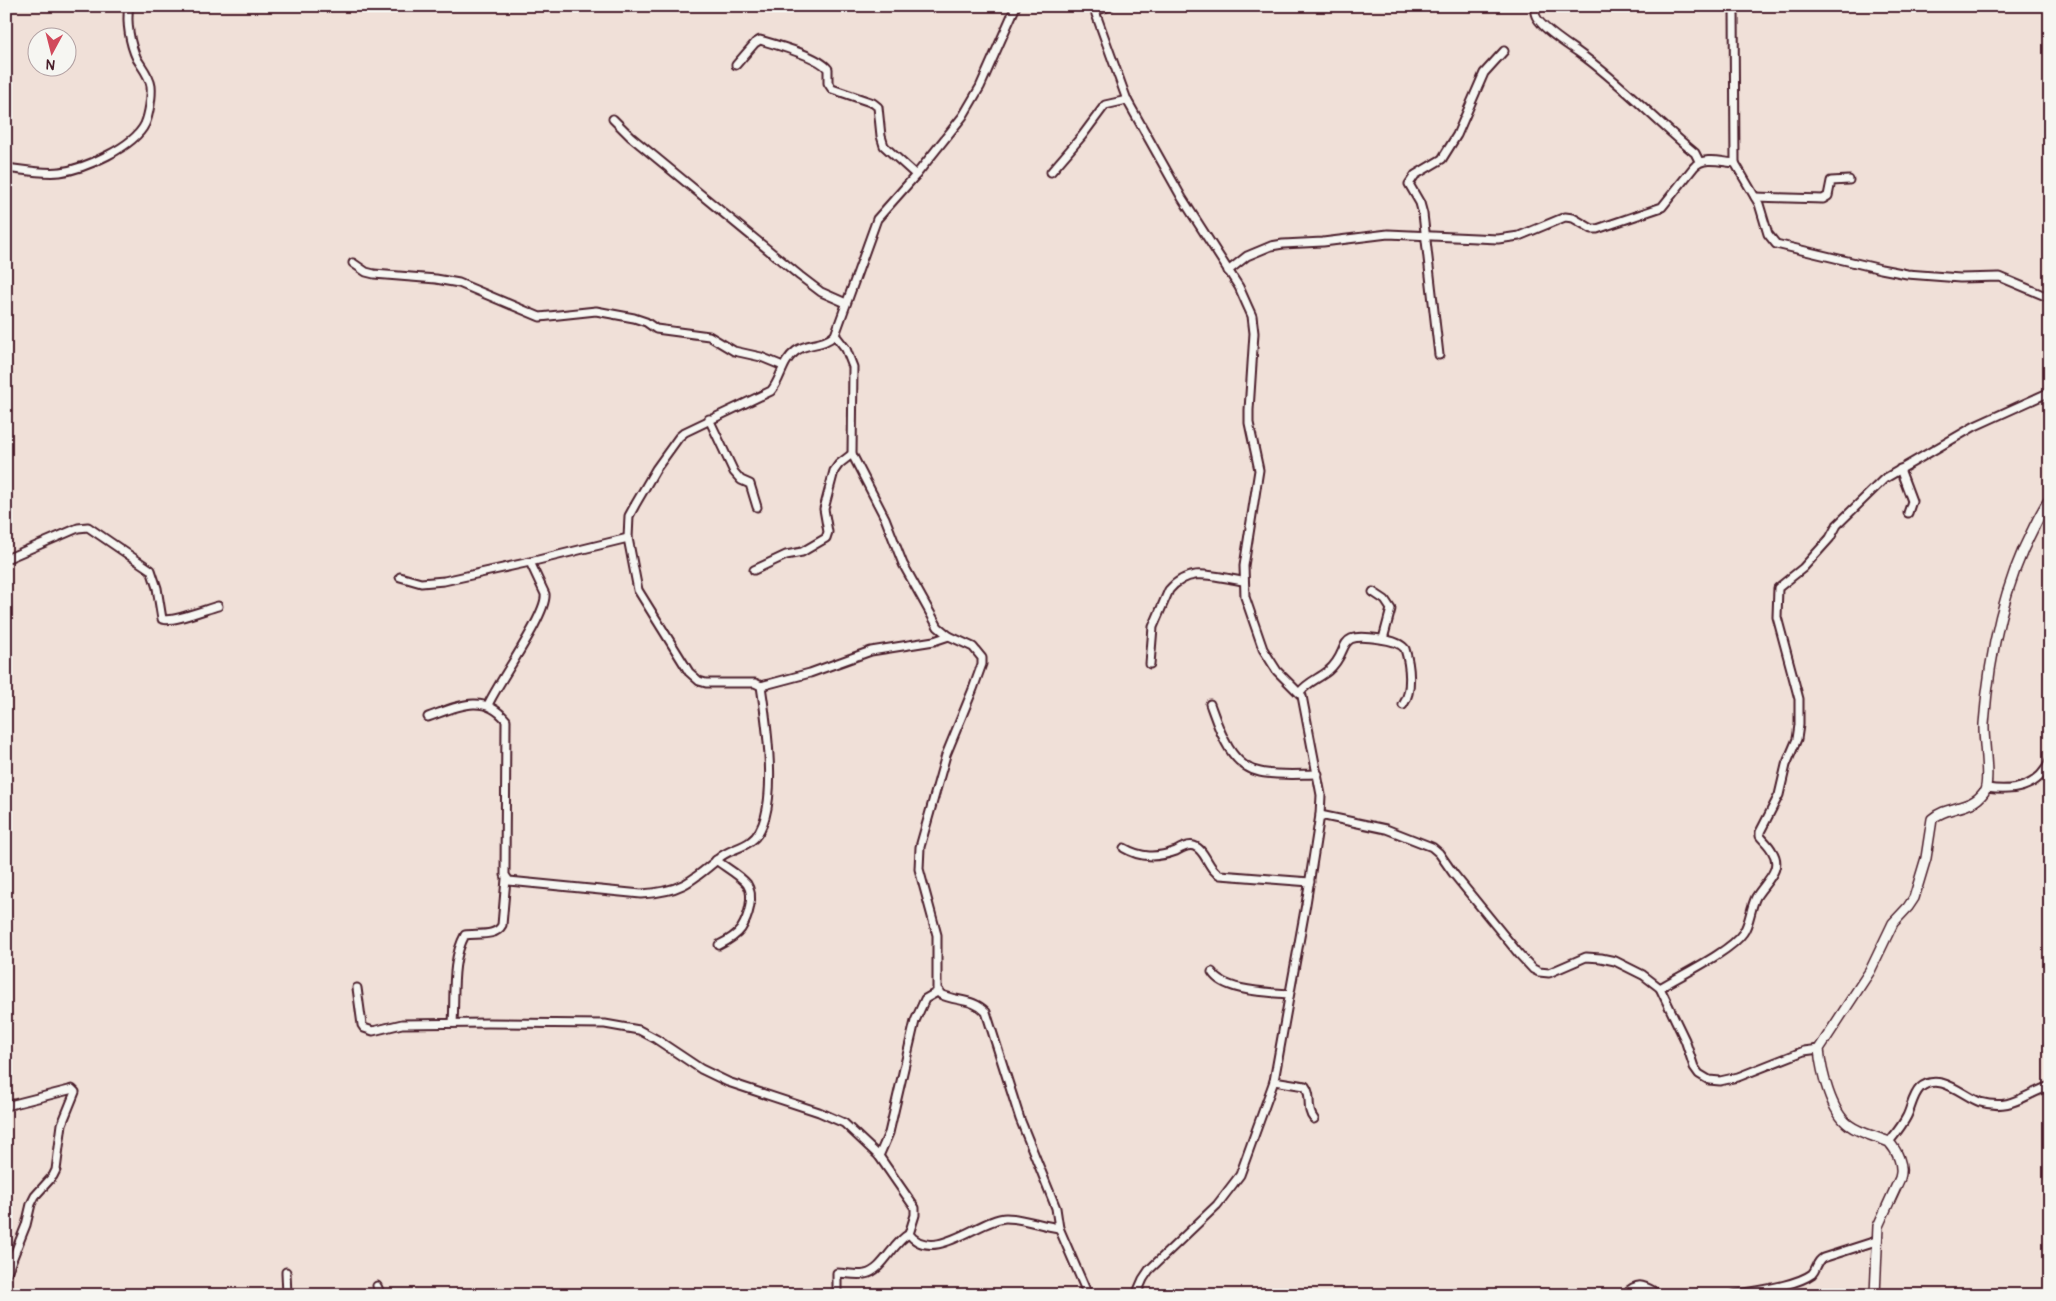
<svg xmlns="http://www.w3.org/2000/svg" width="2056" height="1301" font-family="Pangolin,sans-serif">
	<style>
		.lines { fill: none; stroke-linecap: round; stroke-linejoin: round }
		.minor-casing { stroke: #4a1f2b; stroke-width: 11 }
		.tertiary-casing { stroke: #4a1f2b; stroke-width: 12 }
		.minor { stroke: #f6f6f2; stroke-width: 7 }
		.tertiary { stroke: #f6f6f2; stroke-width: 9 }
	</style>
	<rect width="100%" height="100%" fill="#f0e0d8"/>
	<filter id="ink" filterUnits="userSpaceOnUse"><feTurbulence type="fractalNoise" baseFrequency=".02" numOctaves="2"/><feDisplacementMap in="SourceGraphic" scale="10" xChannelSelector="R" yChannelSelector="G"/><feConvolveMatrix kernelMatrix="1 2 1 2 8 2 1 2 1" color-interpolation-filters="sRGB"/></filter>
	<g filter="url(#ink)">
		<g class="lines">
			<defs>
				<g id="minor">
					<path d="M1093 6 1127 100 1182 198 1239 287 1247 305 1252 316 1254 333 1249 410V423L1259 470 1244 566 1245 597 1263 649 1277 671 1302 696 1321 795 1320 815 1306 904 1274 1081 1240 1175 1217 1205 1149 1270 1143 1279 1136 1295"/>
					<path d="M1540 6 1535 11C1533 23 1568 45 1578 52 1619 81 1656 121 1695 153L1699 161"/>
					<path d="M1734 6 1735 163"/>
					<path d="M1095 11 1110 6"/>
					<path d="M736 65 755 43 760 40C777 45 818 56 828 69V83L832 89 873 103 878 107 881 136 884 146 916 175"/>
					<path d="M613 119 631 137 800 276 821 292 846 303"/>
					<path d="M6 168C23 170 43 174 60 172 84 169 134 147 145 124 149 115 152 96 151 86 150 77 142 67 137 59 130 44 126 23 129 6"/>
					<path d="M1051 172 1082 136 1105 105 1127 100"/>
					<path d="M1755 197 1823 199 1828 196 1831 181 1849 180"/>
					<path d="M353 263 366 272 374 274 436 279 459 283 540 317 596 311 634 318 646 322 656 329 709 336 734 351 761 357 783 366"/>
					<path d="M1228 271 1247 256 1271 246 1283 244 1323 242 1388 234 1498 239 1519 236 1565 217 1573 218 1592 229H1597L1662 207 1694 167C1704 156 1721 162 1735 163L1759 204 1768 234 1776 244 1881 269 1907 274 1960 278 2000 277 2050 298"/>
					<path d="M835 335 846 349 853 367 852 454 885 518 903 564 938 627 949 636 973 647 982 658V664L973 689 946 755 920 847 919 869 937 935V989L940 994C956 1002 973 998 986 1012L1020 1119 1056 1208 1059 1228"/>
					<path d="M1439 355 1423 214 1420 203 1409 184 1415 175 1442 159 1457 135 1484 73 1504 51"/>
					<path d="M709 419 734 472 741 480 750 484 757 507"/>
					<path d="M1900 469 1912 501 1908 513"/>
					<path d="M6 559 78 528 88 527 151 570 157 588 162 619C172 623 206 609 218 606"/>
					<path d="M754 570 786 555 802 552 826 538 828 532 824 509 834 471 839 464 852 454"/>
					<path d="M400 577 421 583 444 581 530 562 628 538"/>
					<path d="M1373 592 1385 600 1391 609 1383 639"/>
					<path d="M1150 664 1153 627 1169 590C1190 565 1215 577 1243 581"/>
					<path d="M761 686 810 673 871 651 934 641 949 636"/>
					<path d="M1300 692C1308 682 1318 679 1328 671 1353 650 1332 631 1380 639 1388 640 1400 642 1405 649 1410 665 1413 691 1403 705"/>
					<path d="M1210 704C1219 729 1230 766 1260 772 1278 776 1299 774 1318 774"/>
					<path d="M488 705C498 682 548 613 545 594L530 562"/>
					<path d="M428 717C456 707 484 692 506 720L505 875 509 881 641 894C679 892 690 883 718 859 727 850 741 849 751 841 782 818 766 720 761 686L755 683H706L699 681 689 672 638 590 628 538 629 516 635 505 656 469 679 437 685 432 771 391C782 378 781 362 796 351 808 342 822 347 835 335L877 219 916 175 963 116 980 87 1016 6"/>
					<path d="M1987 788C2013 792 2038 788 2050 761"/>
					<path d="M1320 815 1386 829 1432 847 1439 853 1453 873 1519 954 1533 969 1539 972 1549 973 1586 957 1601 958 1615 961 1643 975 1660 988 1685 1040 1694 1067 1699 1074 1709 1080 1720 1081 1738 1077 1804 1051 1819 1049"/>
					<path d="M1124 848C1141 858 1157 858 1176 851 1181 848 1188 844 1194 846 1206 850 1208 870 1220 875L1310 882"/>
					<path d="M716 860C725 867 740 875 747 884 755 896 748 918 741 929 736 936 727 941 719 945"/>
					<path d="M1212 972C1224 992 1268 992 1289 994"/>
					<path d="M357 988 362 1025 364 1028 373 1031 402 1024 488 1023 605 1024 639 1030 656 1039 701 1069 728 1082 819 1112 844 1123 879 1156 915 1208V1215L909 1234C933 1265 981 1218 1006 1218 1024 1218 1041 1226 1059 1228L1088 1295"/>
					<path d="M1660 988C1681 975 1730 952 1743 933 1750 923 1750 909 1756 897 1765 882 1784 869 1772 851 1769 845 1764 841 1760 836V832L1779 795 1786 765 1797 739 1799 725V699L1777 617 1778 588 1803 568 1830 538 1837 525 1884 479 1975 426 2050 392"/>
					<path d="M453 1023C455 995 451 960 465 935 477 933 496 937 502 925L506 879"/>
					<path d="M1274 1081 1305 1086C1313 1096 1305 1109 1314 1119"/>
					<path d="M6 1106 69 1090 72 1089 75 1092 62 1124 56 1170 53 1176 35 1196 31 1204 26 1225 6 1275"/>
					<path d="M1889 1142C1896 1133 1902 1126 1907 1116 1911 1108 1913 1095 1920 1088 1939 1071 1963 1096 1980 1102 2011 1111 2023 1095 2050 1086"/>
					<path d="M879 1156 889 1133 915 1021 925 999 939 991"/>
					<path d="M286 1272 287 1295"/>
					<path d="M377 1286 381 1295"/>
					<path d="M837 1295V1273C846 1273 856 1276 865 1274 883 1271 892 1243 909 1234"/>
					<path d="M1624 1295C1639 1280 1644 1286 1660 1295"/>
					<path d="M1734 1295C1754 1291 1796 1286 1812 1274 1817 1269 1816 1262 1823 1258L1876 1241"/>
				</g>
				<path id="tertiary" d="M1875 1295 1878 1226 1900 1178C1904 1165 1897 1151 1889 1142 1876 1136 1861 1134 1849 1125 1831 1112 1821 1071 1819 1049L1870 971 1893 923 1908 907 1914 898 1926 858 1932 819C1947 805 1971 811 1984 792 1991 782 1983 739 1984 724 1989 657 2002 589 2033 529 2038 519 2043 508 2050 499"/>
			</defs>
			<!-- minor casing -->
			<use href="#minor" class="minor-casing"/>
			<!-- tertiary casing -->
			<use href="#tertiary" class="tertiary-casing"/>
			<!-- minor -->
			<use href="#minor" class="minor"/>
			<!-- tertiary -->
			<use href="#tertiary" class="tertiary"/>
		</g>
	</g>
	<!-- margin -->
	<rect width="2056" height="1301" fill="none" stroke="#f6f6f2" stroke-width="25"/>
	<rect x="12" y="12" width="2031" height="1276" fill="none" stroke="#4a1f2b" stroke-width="2" filter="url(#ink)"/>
	<!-- north arrow -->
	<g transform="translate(52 52) rotate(187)"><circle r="24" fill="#f6f6f2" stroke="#b1a0a2"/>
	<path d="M0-4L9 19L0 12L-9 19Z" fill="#d1495b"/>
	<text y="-8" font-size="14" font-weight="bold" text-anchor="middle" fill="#4a1f2b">N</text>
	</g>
</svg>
